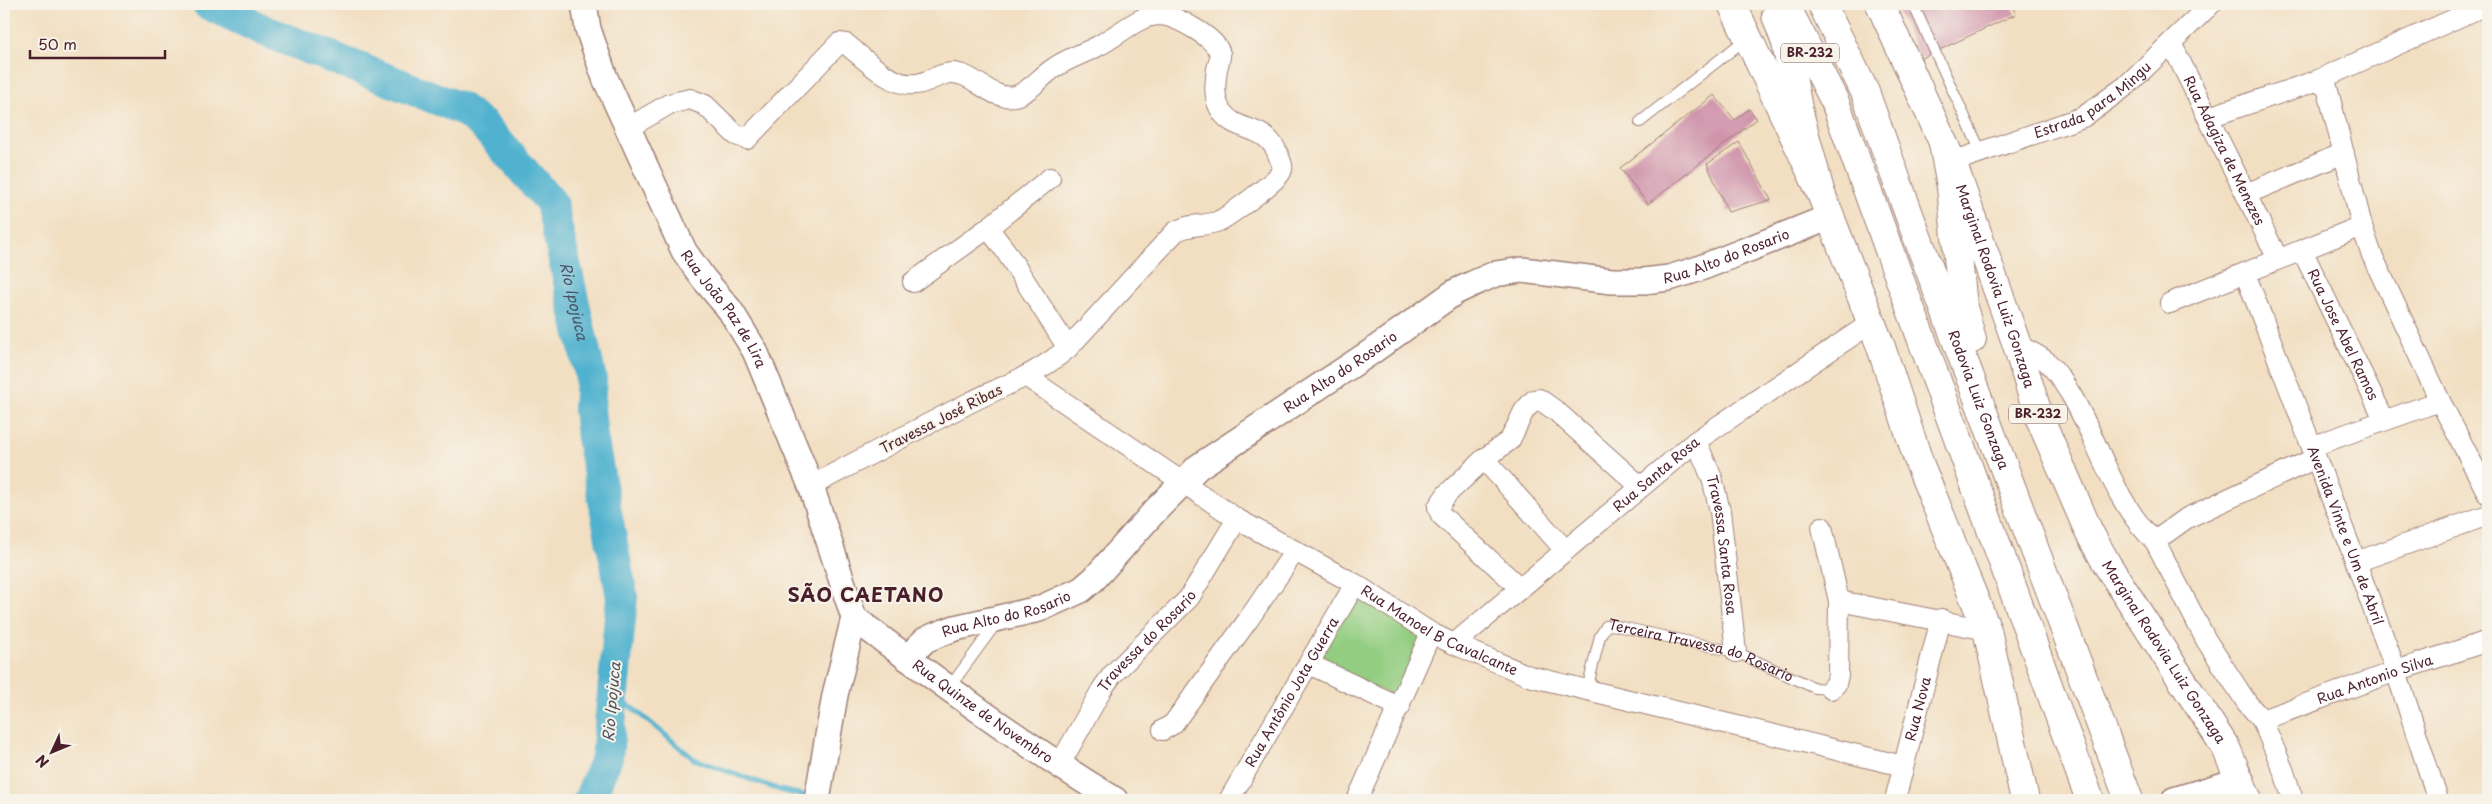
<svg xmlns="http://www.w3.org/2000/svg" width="2492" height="804" font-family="'Playpen Sans',sans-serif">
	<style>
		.green { fill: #93cd81; stroke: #6e7656 }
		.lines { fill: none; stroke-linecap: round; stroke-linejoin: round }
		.stream { stroke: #51b2cf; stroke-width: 5.5 }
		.river { stroke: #51b2cf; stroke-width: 32 }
		.building { fill: #cf93aa }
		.service-casing { stroke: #9e7f76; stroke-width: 12 }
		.minor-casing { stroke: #9e7f76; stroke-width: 22 }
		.tertiary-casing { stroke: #9e7f76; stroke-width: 28 }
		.primary-casing { stroke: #9e7f76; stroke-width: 30 }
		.trunk-casing { stroke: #9e7f76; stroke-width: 30 }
		.service { stroke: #fff; stroke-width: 10 }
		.minor { stroke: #fff; stroke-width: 20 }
		.tertiary { stroke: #fff; stroke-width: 25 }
		.primary { stroke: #fff; stroke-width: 28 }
		.trunk { stroke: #fff; stroke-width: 28 }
		.labels { text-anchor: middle; stroke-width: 4; stroke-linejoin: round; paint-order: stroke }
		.shield { fill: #f7f3e8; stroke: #7e5f64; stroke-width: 1 }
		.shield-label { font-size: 12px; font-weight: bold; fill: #4a1f2b }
		.street-label { font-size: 14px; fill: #4a1f2b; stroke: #f7f3e8 }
		.water-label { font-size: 15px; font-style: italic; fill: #4c5264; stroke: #f7f3e8 }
		.district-label { font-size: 19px; font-weight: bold; letter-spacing: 1px; fill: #4a1f2b; stroke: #f7f3e8 }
	</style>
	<rect width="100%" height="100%" fill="#f7f3e8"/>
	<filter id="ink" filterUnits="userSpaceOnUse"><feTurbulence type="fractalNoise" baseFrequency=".02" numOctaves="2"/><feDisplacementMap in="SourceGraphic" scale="10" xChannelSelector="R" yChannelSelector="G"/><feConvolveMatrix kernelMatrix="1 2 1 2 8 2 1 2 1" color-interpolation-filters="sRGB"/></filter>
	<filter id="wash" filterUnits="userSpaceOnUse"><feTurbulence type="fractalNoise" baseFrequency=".0096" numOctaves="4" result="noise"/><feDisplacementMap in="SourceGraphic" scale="20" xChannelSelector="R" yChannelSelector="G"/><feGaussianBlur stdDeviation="1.12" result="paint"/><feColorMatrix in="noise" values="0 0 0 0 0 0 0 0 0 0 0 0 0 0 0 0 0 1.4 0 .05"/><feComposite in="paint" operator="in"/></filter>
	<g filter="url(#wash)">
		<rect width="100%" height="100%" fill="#f2dfc2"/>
		<!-- green -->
		<path class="green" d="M1356 591 1426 633 1398 698 1315 660Z"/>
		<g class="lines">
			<!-- stream -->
			<path class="stream" d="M613 692 694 759 780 790 810 797"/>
			<!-- river -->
			<path class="river" id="s1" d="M208 4 270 33 462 109 483 125 551 202 591 379 589 408 592 437 622 597 607 757 589 800"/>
		</g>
		<g id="blocks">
			<!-- building -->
			<g class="building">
				<path d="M1894 4H2011L2016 14 1920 59Z"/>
				<path d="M1714 95 1735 120 1749 109 1757 119 1648 204 1620 168Z"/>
				<path d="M1739 142 1771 200 1728 212 1707 164Z"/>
			</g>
		</g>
	</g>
	<g filter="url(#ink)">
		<use href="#blocks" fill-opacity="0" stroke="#9e7f76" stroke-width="1"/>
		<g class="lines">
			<defs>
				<g id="service">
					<path d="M1913 4 1981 152"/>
					<path d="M1640 122 1746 39"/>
					<path d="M949 688 998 621"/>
					<path id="s2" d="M1587 690 1600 636 1606 626 1612 625 1736 652 1815 688 1831 689"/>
				</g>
				<g id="minor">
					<path id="s3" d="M2171 43 2278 259"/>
					<path d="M2316 81 2488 4"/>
					<path d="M2209 117 2316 81 2327 87 2362 226 2371 253 2440 401 2488 494"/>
					<path d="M628 128 669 104 690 99 705 105 736 135 747 139 839 43 846 44C864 58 891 88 916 84 928 83 940 73 952 73 975 73 990 101 1015 96 1028 93 1040 78 1051 70 1065 59 1083 54 1098 46 1113 38 1126 27 1140 20 1147 16 1154 15 1162 15 1177 17 1217 38 1220 54 1221 58 1218 64 1217 69 1215 83 1213 100 1222 112 1237 134 1268 123 1279 157 1281 162 1284 167 1281 172 1276 182 1230 215 1219 221 1205 227 1189 223 1175 232L1068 348C1035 376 1006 384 969 403 916 430 863 458 811 486"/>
					<path id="s4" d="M1952 162 2083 117 2126 86 2211 4"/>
					<path d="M2246 194 2344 153"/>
					<path d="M988 228 1005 250 1068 348"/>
					<path id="s5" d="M2302 250 2384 419"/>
					<path id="s6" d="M2245 273 2356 562 2396 671 2438 800"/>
					<path d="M913 282 988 228 1050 178"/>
					<path d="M2170 303 2362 226"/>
					<path d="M2017 345C2027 350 2039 355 2047 362 2057 371 2063 382 2070 393 2098 439 2115 506 2155 541"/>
					<path id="s7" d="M1027 377 1237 519 1355 584 1431 633 1454 644 1529 676 1903 766"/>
					<path id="s8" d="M1696 441 1712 478 1720 511 1736 652"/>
					<path d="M2313 446 2440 401"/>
					<path d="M1484 459 1565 550"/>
					<path d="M1822 527 1839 601 1838 675 1836 684 1831 689"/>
					<path d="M2356 562 2488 515"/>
					<path d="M1520 588 1441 515 1438 507 1447 494 1484 459 1510 440 1524 411 1534 400 1539 399 1556 411 1641 487"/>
					<path d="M1839 601 1987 630"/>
					<path id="s9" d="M1454 644 1696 441 1871 323"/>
					<path d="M1309 664 1400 707"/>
					<path id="s10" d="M2262 720 2396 671 2488 641"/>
					<path d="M1163 730 1173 724 1248 620 1295 551"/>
					<path id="s11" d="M1059 766 1102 689 1112 675 1189 598 1237 519"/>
					<path id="s12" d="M1229 800 1355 584"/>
					<path d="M1357 800 1431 633"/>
					<path id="s13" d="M1895 800 1941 619"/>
					<path d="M2293 800 2284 772 2262 720 2247 703 2206 640 2155 541 2187 518 2316 458"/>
				</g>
				<g id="tertiary">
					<path id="s14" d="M584 4 588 29 605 78 684 251 703 278 730 310 755 351 811 486 854 618"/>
					<path id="s15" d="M854 618C939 682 1024 745 1115 800"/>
					<path id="s16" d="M907 658 925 640 936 635 955 628 1039 609 1081 590 1094 579 1154 512 1198 467 1371 352 1455 292 1472 284 1495 274 1522 270 1612 281H1644L1669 278 1698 269 1830 217"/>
					<path d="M817 800 835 695 854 618"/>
					<path d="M2174 800 2241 780"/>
				</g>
				<g id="primary">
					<path d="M1732 4 1820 191 1881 347 1920 465 1987 630 2025 800"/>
					<path id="s17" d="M1880 4 1952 162 2017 345 2038 414 2089 532 2108 566 2226 748 2248 800"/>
				</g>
				<g id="trunk">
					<path d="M1785 4 1835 102 2090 800"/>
					<path id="s18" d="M1822 4 1865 92 1915 231 2129 800"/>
					<path d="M1776 16 1786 43 1798 109 1820 191"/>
					<path d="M1943 143 1951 187 1963 307 1972 339"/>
				</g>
			</defs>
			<!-- service casing -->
			<use href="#service" class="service-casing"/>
			<!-- minor casing -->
			<use href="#minor" class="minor-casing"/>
			<!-- tertiary casing -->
			<use href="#tertiary" class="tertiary-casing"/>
			<!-- primary casing -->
			<use href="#primary" class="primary-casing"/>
			<!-- trunk casing -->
			<use href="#trunk" class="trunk-casing"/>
			<!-- service -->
			<use href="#service" class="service"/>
			<!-- minor -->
			<use href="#minor" class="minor"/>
			<!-- tertiary -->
			<use href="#tertiary" class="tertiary"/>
			<!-- primary -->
			<use href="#primary" class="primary"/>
			<!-- trunk -->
			<use href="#trunk" class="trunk"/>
		</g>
	</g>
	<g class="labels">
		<!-- shield labels -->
		<g class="shield">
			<rect x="1781" y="43.5" width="58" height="19" rx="4"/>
			<rect x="2009" y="404.5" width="58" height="19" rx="4"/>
		</g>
		<g class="shield-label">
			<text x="1810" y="57">BR-232</text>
			<text x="2038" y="418">BR-232</text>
		</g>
		<!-- street labels -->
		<g class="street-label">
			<text dy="5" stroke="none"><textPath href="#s4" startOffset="155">Estrada para Mingu</textPath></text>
			<text dy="5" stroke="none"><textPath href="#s3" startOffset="120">Rua Adagiza de Menezes</textPath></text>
			<text dy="5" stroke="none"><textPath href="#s16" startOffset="951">Rua Alto do Rosario</textPath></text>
			<text dy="5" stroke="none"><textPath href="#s17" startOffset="305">Marginal Rodovia Luiz Gonzaga</textPath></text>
			<text dy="5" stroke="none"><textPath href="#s14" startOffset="338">Rua João Paz de Lira</textPath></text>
			<text dy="5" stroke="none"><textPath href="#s5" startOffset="94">Rua Jose Abel Ramos</textPath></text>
			<text dy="5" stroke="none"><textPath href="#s16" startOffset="531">Rua Alto do Rosario</textPath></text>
			<text dy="5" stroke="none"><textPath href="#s18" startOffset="426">Rodovia Luiz Gonzaga</textPath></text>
			<text transform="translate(941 419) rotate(-27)" y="5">Travessa José Ribas</text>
			<text dy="5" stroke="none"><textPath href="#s9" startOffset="264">Rua Santa Rosa</textPath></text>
			<text dy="5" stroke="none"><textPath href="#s6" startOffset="281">Avenida Vinte e Um de Abril</textPath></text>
			<text dy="5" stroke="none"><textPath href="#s8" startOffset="108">Travessa Santa Rosa</textPath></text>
			<text dy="5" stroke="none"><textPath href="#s16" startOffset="111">Rua Alto do Rosario</textPath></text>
			<text dy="5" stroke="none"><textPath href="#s7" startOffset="485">Rua Manoel B Cavalcante</textPath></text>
			<text dy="5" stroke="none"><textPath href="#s11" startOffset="154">Travessa do Rosario</textPath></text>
			<text dy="5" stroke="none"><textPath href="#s17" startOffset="710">Marginal Rodovia Luiz Gonzaga</textPath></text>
			<text dy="5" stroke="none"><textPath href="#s2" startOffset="166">Terceira Travessa do Rosario</textPath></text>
			<text dy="5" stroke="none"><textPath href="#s10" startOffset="120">Rua Antonio Silva</textPath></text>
			<text dy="5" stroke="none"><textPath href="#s12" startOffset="125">Rua Antônio Jota Guerra</textPath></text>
			<text dy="5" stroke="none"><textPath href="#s13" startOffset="94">Rua Nova</textPath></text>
			<text dy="5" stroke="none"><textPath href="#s15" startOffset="159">Rua Quinze de Novembro</textPath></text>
		</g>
		<!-- water labels -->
		<g class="water-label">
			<text dy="5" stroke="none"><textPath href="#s1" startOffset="506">Rio Ipojuca</textPath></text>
			<text transform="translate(612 702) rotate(-85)" y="5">Rio Ipojuca</text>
		</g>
		<!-- district labels -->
		<g class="district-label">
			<text x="866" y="602">SÃO CAETANO</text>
		</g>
	</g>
	<!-- margin -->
	<rect width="2492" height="804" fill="none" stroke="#f7f3e8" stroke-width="20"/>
	<!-- north arrow -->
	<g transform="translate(52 752) rotate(226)" stroke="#f7f3e8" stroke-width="4" paint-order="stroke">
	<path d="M0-4L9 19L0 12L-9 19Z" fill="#4a1f2b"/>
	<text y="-8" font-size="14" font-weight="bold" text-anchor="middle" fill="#4a1f2b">N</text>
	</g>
	<!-- scale -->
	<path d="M30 50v8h135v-8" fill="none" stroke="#4a1f2b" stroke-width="2.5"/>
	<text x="38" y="50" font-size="15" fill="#4a1f2b" stroke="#f7f3e8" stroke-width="4" paint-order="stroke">50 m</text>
</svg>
